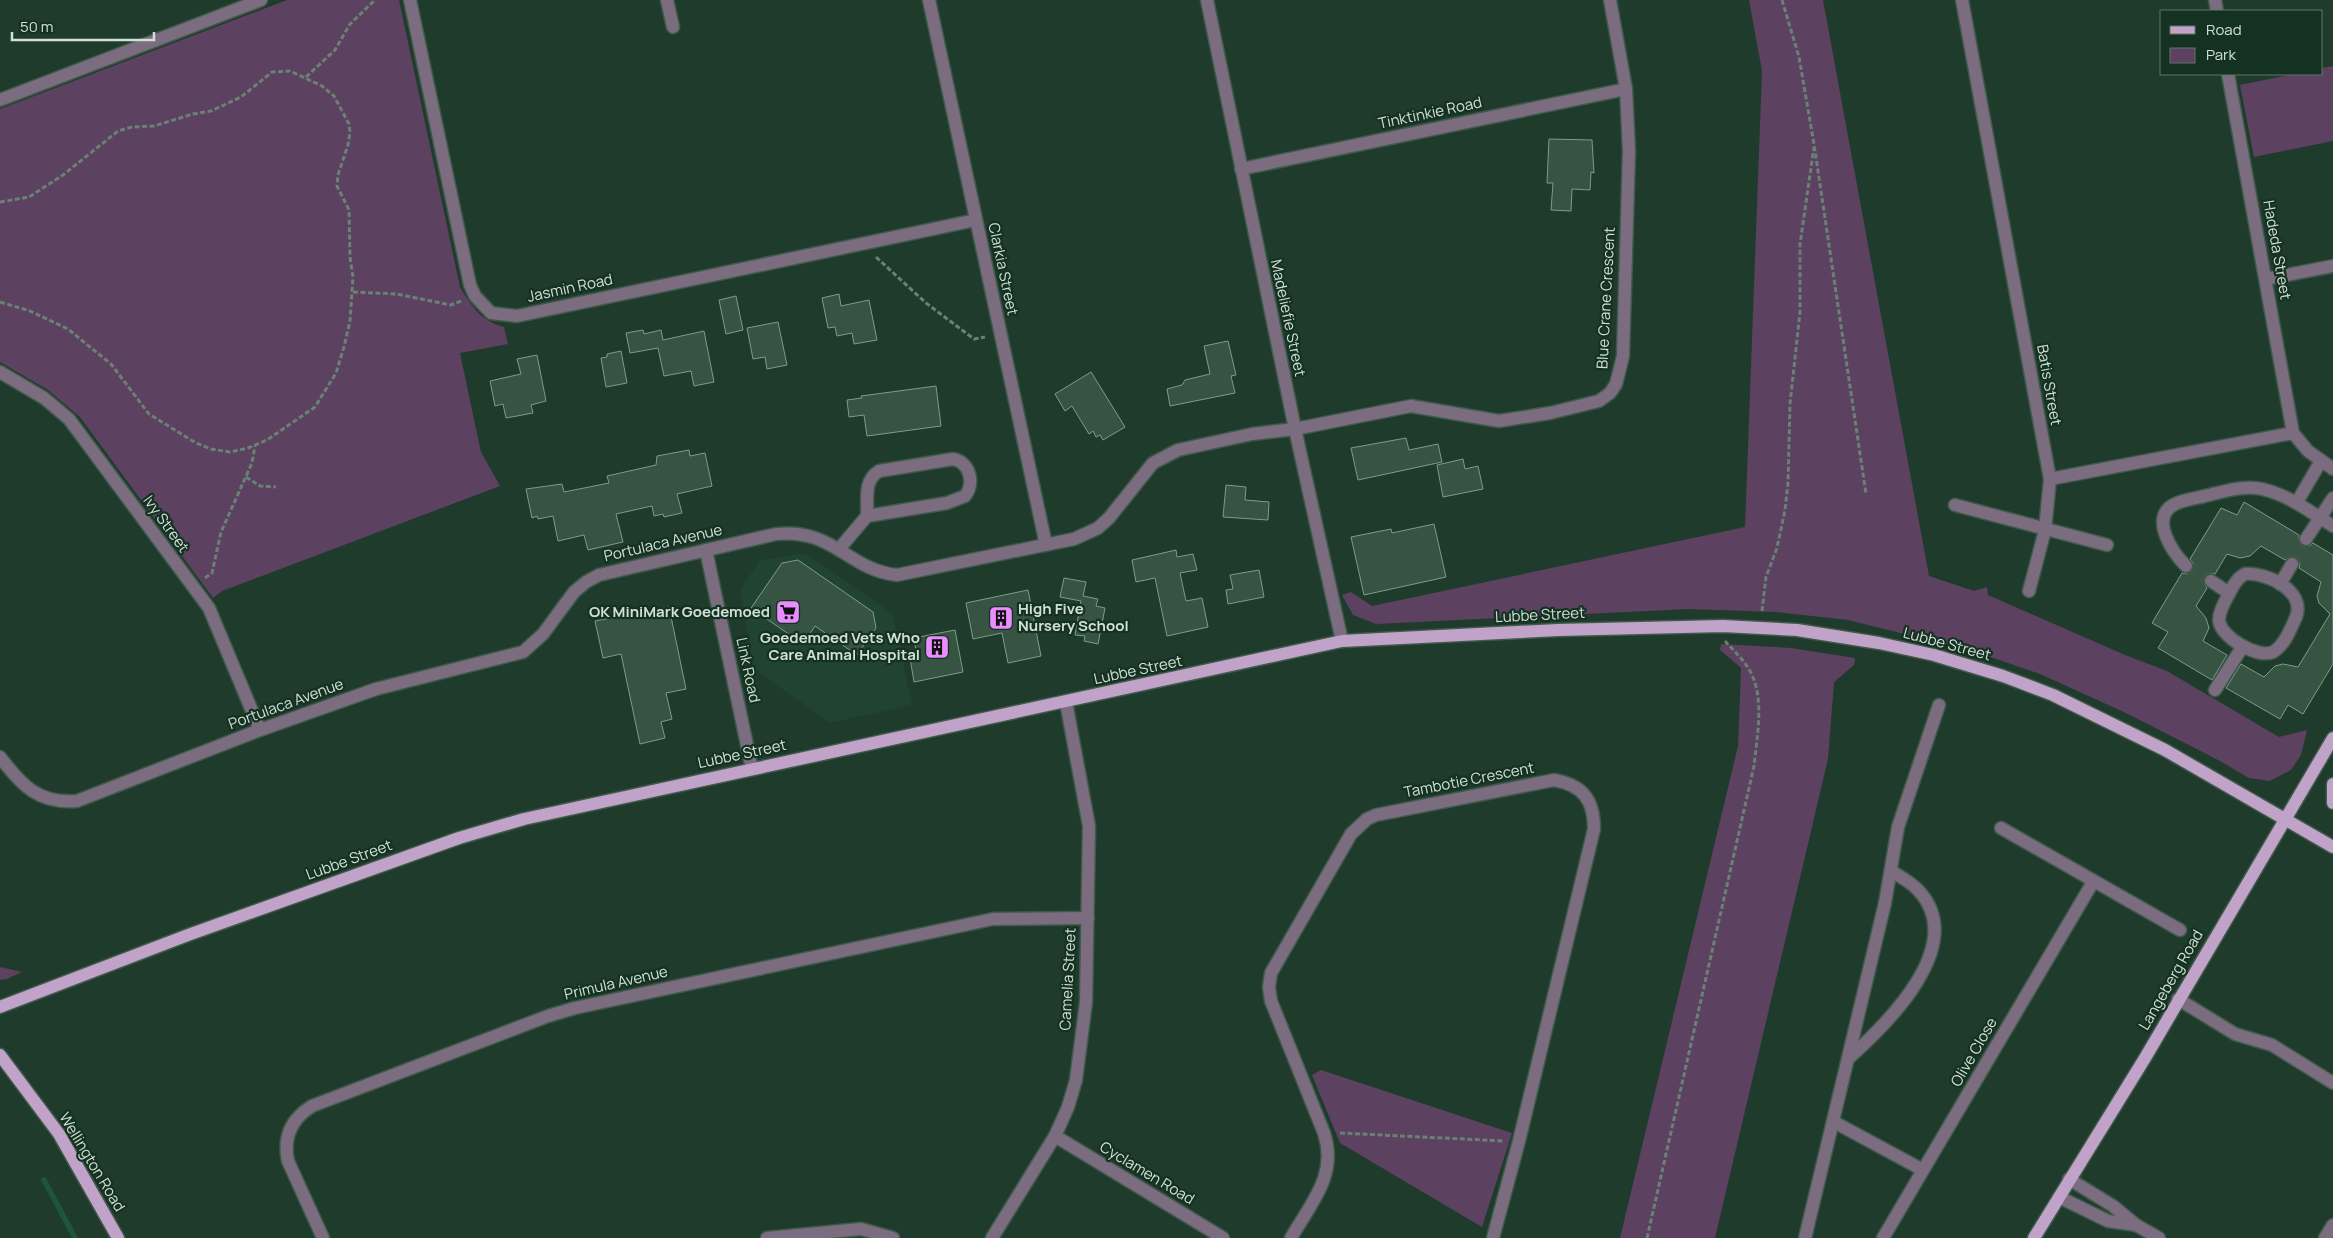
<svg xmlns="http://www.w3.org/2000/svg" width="2333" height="1238" font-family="Manrope,sans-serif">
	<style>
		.built { fill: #204430 }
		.green { fill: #5c4161 }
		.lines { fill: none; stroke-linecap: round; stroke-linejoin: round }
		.stream { stroke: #1d563a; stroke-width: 5.5 }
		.building { fill: #375443; stroke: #7d9c8a }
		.minor-tunnel { stroke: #3a5445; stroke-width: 12; stroke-dasharray: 12 6; stroke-linecap: butt }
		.minor-casing { stroke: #3f594a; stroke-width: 15 }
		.major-casing { stroke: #3f594a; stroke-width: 15 }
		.path { stroke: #6a8173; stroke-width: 3; stroke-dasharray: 5 2.5; stroke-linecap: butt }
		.minor { stroke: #7b6c7f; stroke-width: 12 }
		.major { stroke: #c1a2c8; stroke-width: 12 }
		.labels { text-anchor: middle; stroke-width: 4.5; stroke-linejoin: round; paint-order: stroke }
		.street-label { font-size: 15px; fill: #d0e0d6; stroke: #153122 }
		.poi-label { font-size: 15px; font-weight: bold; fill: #d0e0d6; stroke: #153122; text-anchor: end }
	</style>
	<rect width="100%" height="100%" fill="#1f3b2b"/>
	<!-- built -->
	<path class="built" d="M805 553 893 614 912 705 830 723 754 669 740 590 760 560Z"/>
	<!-- green -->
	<g class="green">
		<path d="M287 0H399L460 287C472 307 481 321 504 327L508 344 460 353 481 452 500 486 222 591 213 598 80 417 48 390 0 362V109Z"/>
		<path d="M1749 0H1823L1929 576 1974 591 1987 587 1988 595 2125 655 2167 671 2279 737 2307 730 2301 755 2291 770 2270 781 2249 778 2220 761 2126 713 2040 674 1973 651 1848 620 1776 612 1689 609 1376 624 1353 615 1342 595 1351 592 1372 606 1745 527 1762 71Z"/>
		<path d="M2333 66V141L2254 157 2240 85 2294 74H2322V68Z"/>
		<path d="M1721 644 1791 648 1855 658 1854 665 1834 682 1828 759 1715 1238H1620L1738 746 1741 668 1720 650Z"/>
		<path d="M0 967 22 972 7 979 0 980Z"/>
		<path d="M1321 1070 1512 1133 1482 1227 1340 1143 1312 1075Z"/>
	</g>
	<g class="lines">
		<!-- stream -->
		<path class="stream" d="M44 1180 75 1238"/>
	</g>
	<!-- building -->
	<g class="building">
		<path d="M1549 139 1592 140 1594 173 1591 172 1590 190 1572 189 1571 211 1551 210 1553 183H1547Z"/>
		<path d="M839 294 841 306 869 300 877 340 854 344 852 333 837 336 835 327 828 328 822 298Z"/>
		<path d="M736 296 743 330 726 334 719 300Z"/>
		<path d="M778 322 787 365 767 369 765 357 753 359 747 328Z"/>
		<path d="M643 330 644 334 661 330 663 340 704 331 714 382 694 386 691 371 664 376 658 348 630 353 626 333Z"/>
		<path d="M1228 341 1236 375 1231 376 1235 393 1170 406 1167 389 1182 385 1185 380 1210 374 1204 346Z"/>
		<path d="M621 351 627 383 606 387 601 358 607 357V354Z"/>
		<path d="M537 355 546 401 531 405 533 413 506 418 503 404 495 406 490 381 521 374 517 359Z"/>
		<path d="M1091 372 1125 427 1103 440 1100 435 1096 437 1093 431 1089 434 1072 406 1065 411 1055 394Z"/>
		<path d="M936 386 941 426 867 436 864 415 849 417 847 400 862 398 861 396Z"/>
		<path d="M1406 438 1409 450 1438 444 1442 462 1358 480 1351 448Z"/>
		<path d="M689 450 690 456 705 453 712 486 677 494 682 513 664 517 663 514 654 516 652 506 616 514 623 542 588 550 584 535 558 541 553 516 538 519 537 516 532 518 526 489 562 484 564 492 609 483 607 476 656 465 657 456Z"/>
		<path d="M1463 459 1465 469 1478 466 1483 489 1443 497 1437 465Z"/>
		<path d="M1226 485 1246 487 1245 500 1269 502 1268 520 1223 517Z"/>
		<path d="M2244 502 2299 535V542L2302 546H2309L2313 543 2333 555V664L2303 714 2288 705 2280 719 2226 688 2241 664 2264 677 2275 666 2283 664 2298 667 2330 614 2319 603 2317 596 2321 582 2299 568 2300 564 2297 557 2292 556 2285 560 2261 546 2250 556 2240 558 2227 554 2215 574H2208L2205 576 2203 581 2207 588 2196 606 2206 618 2209 628 2203 641 2227 655 2212 680 2158 648 2168 632 2152 623 2182 573 2188 574 2194 569V564L2190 559 2221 508 2237 515Z"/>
		<path d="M1434 524 1446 577 1364 595 1351 537 1391 529 1392 533Z"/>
		<path d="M1176 550 1177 557 1193 554 1197 570 1180 573 1186 601 1202 598 1208 627 1167 636 1155 578 1136 582 1132 560Z"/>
		<path d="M798 560 873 612 876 628 857 655 815 626 803 644 751 608 782 563Z"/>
		<path d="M1259 570 1264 597 1228 604 1226 590 1233 589 1230 575Z"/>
		<path d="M1064 578 1086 582 1083 596 1098 599 1096 606 1105 608 1098 644 1084 641 1085 636 1075 635 1081 601 1060 597Z"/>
		<path d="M1028 590 1041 656 1008 663 1002 633 973 639 966 603Z"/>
		<path d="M669 607 686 689 666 693 672 719 661 722 665 738 640 744 621 654 603 658 595 621Z"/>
		<path d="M955 630 963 672 914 682 910 658 917 657 914 638Z"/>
	</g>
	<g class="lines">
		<!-- minor-tunnel -->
		<g class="minor-tunnel">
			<path d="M2292 564 2306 539"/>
			<path d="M2186 566 2211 581"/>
		</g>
		<defs>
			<g id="minor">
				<path d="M410 0 470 285 475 296 491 313 517 316 976 220"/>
				<path d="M667 0 673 27"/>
				<path d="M929 0 1046 545"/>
				<path d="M1207 0 1295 429 1342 641"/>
				<path d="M1962 0 2050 479 2045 530 2029 591"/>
				<path d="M2215 0 2217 11"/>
				<path d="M2228 74 2293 433 2308 451 2333 469"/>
				<path d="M0 100 261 0"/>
				<path d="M1241 169 1626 89"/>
				<path d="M2266 279 2333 266"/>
				<path d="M0 372 44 398 69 419 209 608 260 730"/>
				<path d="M2050 479 2293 433"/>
				<path d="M2297 502 2321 461"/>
				<path d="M1955 505 2107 545"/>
				<path d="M2306 539 2333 498"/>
				<path d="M839 549 867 516 947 503 965 496C975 483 970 462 953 459L879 471C863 481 868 499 867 516"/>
				<path d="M706 550 752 769"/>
				<path d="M2186 566C2173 553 2148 517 2175 504 2185 499 2198 498 2209 495 2225 491 2245 485 2262 489 2289 495 2310 512 2333 526"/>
				<path d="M2245 574C2267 572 2306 591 2296 617 2291 628 2285 645 2273 652 2258 659 2220 637 2219 620 2219 611 2225 601 2229 594 2233 586 2237 578 2245 574Z"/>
				<path d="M2211 581 2229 593"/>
				<path d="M2280 584 2292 564"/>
				<path d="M2215 690 2243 646"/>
				<path d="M0 757C22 786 39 804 77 801L260 730 376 689 523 652 543 634 574 592 586 582 599 575 776 534C834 528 848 570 897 575L1074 539 1098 528 1109 518 1153 463 1178 450 1252 434 1295 429 1411 406 1499 421 1550 413 1599 401 1610 393 1616 384 1623 356 1629 151 1626 89 1610 0"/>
				<path d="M2001 828 2180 930"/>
				<path d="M2178 999 2235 1034 2272 1045 2333 1083"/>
				<path d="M1850 1057C1888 1023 1968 945 1919 891 1911 882 1901 877 1891 871"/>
				<path d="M1834 1122 1923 1170"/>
				<path d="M1055 1136 1223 1238"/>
				<path d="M2069 1179 2113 1206 2136 1225 2159 1238"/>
				<path d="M2059 1197 2108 1221 2136 1225"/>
				<path d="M323 1238 288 1161C283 1137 291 1119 312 1106L548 1016 575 1008 993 919 1088 918"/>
				<path d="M767 1238 861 1229 893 1238"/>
				<path d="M992 1238 1055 1136 1068 1107 1076 1080 1086 1002 1089 826 1066 702"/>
				<path d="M1291 1238C1311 1203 1338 1175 1324 1133L1271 1001 1269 987 1271 973 1351 834 1367 819 1376 815 1554 780C1583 785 1594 800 1594 829L1519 1141 1493 1238"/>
				<path d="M1805 1238 1885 903 1898 827 1939 705"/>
				<path d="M1883 1238 2093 882"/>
				<path d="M2325 1238 2333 1225"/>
			</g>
			<g id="major">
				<path d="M2333 784V803"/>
				<path d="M0 1007 188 935 459 838 524 819 1342 641 1558 630 1723 626 1797 630 1879 643 1934 655 2003 676 2053 695 2165 750 2333 847"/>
				<path d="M0 1055 59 1134 118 1238"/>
				<path d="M2034 1238 2145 1058 2333 738"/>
			</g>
		</defs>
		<!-- minor casing -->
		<use href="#minor" class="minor-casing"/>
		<!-- major casing -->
		<use href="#major" class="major-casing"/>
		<!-- path -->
		<g class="path">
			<path d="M1782 0 1799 57 1814 144 1866 494"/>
			<path d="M306 77 335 50 350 24 375 0"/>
			<path d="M0 202 29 197 63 175 118 131 132 127 154 126 193 114 211 111 241 97 272 72 290 71 322 86 334 96 349 124 350 132 348 145 338 175 337 186 349 210 350 257 353 277 350 321 344 347 336 373 315 407 267 440 248 448 230 452 211 449 196 443 149 414 111 364 68 329 30 311 0 302"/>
			<path d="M876 257 926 303 974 339 985 337"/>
			<path d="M353 292 397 294 451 305 461 301"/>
			<path d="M246 477 260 486 276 487"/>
			<path d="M205 578 212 573 221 532 252 463 255 446"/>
			<path d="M1762 611 1766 577 1777 548 1785 510 1788 483 1790 404 1800 312V244L1814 147"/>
			<path d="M1340 1133 1504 1141"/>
			<path d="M1647 1238 1754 766C1757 737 1765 698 1750 671 1744 660 1734 651 1725 641"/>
		</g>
		<!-- minor -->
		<use href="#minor" class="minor"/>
		<!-- major -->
		<use href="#major" class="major"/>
	</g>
	<!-- icons -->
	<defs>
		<symbol id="supermarket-square" viewBox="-11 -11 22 22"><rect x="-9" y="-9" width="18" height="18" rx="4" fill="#e98dfe" stroke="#153122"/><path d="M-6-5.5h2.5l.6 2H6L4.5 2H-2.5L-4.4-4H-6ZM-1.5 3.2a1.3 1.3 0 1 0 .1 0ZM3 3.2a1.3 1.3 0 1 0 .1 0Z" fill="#111"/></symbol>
		<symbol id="building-square" viewBox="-11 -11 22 22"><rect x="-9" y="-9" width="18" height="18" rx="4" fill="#e98dfe" stroke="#153122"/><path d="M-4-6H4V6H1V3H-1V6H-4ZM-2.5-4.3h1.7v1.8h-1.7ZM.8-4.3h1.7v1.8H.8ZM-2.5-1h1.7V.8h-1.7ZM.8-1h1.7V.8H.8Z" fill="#111"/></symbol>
	</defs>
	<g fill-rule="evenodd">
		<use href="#supermarket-square" x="774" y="598" width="28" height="28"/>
		<use href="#building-square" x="987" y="604" width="28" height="28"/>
		<use href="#building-square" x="923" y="633" width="28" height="28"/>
	</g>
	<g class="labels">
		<!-- street labels -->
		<g class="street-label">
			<text transform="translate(1430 113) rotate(-12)" y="5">Tinktinkie Road</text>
			<text transform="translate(2277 250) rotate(80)" y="5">Hadeda Street</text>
			<text transform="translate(1003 269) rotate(78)" y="5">Clarkia Street</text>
			<text transform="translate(570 288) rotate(-12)" y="5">Jasmin Road</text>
			<text transform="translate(1606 298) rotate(-87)" y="5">Blue Crane Crescent</text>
			<text transform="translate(1288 318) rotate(78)" y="5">Madeliefie Street</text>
			<text transform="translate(2049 385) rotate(80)" y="5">Batis Street</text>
			<text transform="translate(166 524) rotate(54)" y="5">Ivy Street</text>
			<text transform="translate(663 543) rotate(-13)" y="5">Portulaca Avenue</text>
			<text transform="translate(1540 615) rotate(-3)" y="5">Lubbe Street</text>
			<text transform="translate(1947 644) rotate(15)" y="5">Lubbe Street</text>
			<text transform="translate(748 670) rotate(78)" y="5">Link Road</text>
			<text transform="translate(1138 670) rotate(-12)" y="5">Lubbe Street</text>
			<text transform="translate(286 704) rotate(-20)" y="5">Portulaca Avenue</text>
			<text transform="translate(742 754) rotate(-12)" y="5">Lubbe Street</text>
			<text transform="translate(1469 780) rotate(-11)" y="5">Tambotie Crescent</text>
			<text transform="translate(349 860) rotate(-20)" y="5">Lubbe Street</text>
			<text transform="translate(1068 979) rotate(-87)" y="5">Camelia Street</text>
			<text transform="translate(2171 980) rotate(-60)" y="5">Langeberg Road</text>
			<text transform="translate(616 983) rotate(-13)" y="5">Primula Avenue</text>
			<text transform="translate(1974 1052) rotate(-60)" y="5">Olive Close</text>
			<text transform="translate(92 1162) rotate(59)" y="5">Wellington Road</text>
			<text transform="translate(1147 1173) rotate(31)" y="5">Cyclamen Road</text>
		</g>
		<!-- poi labels -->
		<g class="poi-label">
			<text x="1018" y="614" text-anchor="start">High Five<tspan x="1018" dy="17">Nursery School</tspan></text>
			<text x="770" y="617">OK MiniMark Goedemoed</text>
			<text x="920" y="643">Goedemoed Vets Who<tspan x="920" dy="17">Care Animal Hospital</tspan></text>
		</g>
	</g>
	<!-- legend -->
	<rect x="2160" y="10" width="162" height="65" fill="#153122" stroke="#60776a"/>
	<rect x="2170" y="26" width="25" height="8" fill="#c1a2c8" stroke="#60776a"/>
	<text x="2206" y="35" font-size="15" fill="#d0e0d6">Road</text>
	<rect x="2170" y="48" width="25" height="15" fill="#5c4161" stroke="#60776a"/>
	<text x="2206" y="60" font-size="15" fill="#d0e0d6">Park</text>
	<!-- scale -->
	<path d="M12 32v8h142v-8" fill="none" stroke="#d0e0d6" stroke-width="2.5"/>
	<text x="20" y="32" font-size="15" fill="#d0e0d6" stroke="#153122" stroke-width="4" paint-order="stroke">50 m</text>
</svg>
